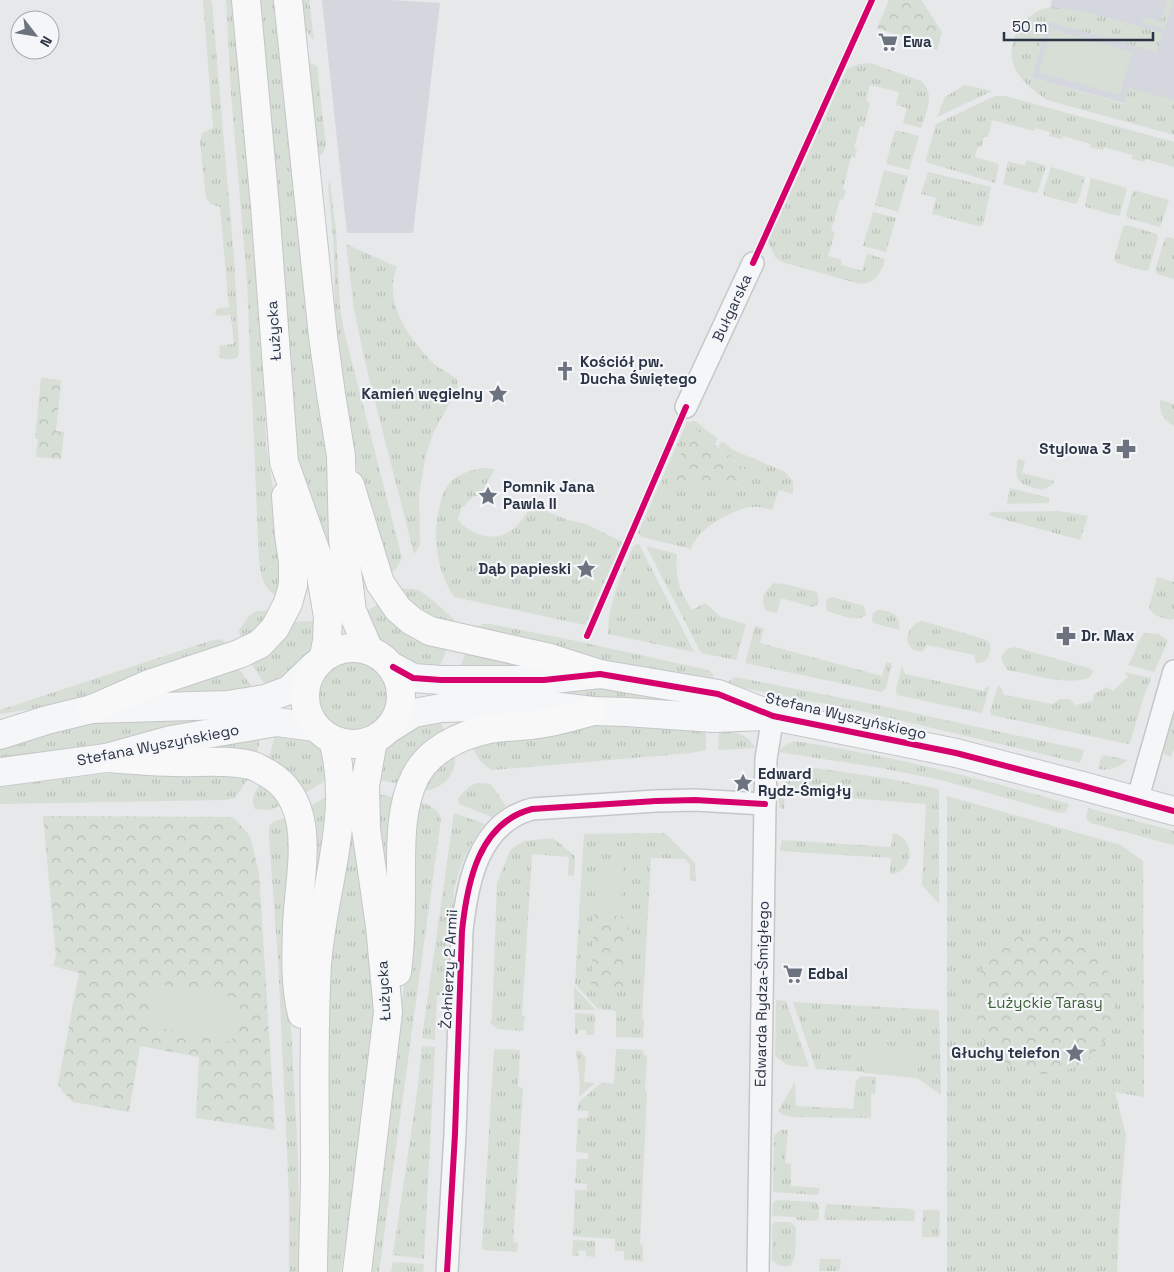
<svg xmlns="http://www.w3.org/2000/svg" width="1174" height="1272" font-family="'Space Grotesk',sans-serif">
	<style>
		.built { fill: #d4d7dd }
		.grass { fill: url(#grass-tufts) }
		.park { fill: url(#park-crowns) }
		.pitch { fill: #d6ded6 }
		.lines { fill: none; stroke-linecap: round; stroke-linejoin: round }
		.minor-casing { stroke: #c4c6c8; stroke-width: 24 }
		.tertiary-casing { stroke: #c4c6c8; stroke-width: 30 }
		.secondary-casing { stroke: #c4c6c8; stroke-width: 30 }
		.minor { stroke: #f5f6f7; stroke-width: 21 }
		.tertiary { stroke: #f5f6f7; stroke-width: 28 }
		.secondary { stroke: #f8f8f8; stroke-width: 28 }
		.cycleway-casing { stroke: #f4f6f9; stroke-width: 9 }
		.cycleway { stroke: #d6006c; stroke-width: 6 }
		.labels { text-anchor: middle; stroke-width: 4.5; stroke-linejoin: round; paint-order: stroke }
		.poi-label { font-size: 15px; font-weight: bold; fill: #2b3445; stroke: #f4f6f9; text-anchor: start }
		.street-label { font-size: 15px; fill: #2b3445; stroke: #f4f6f9 }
		.park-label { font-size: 15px; fill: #3f6138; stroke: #f4f6f9 }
	</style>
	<defs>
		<pattern id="grass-tufts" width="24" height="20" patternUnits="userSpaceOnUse" patternTransform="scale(1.25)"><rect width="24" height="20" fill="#d6ded6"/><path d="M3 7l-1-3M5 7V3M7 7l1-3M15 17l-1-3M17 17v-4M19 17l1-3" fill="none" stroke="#b8bfb9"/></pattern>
		<pattern id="park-crowns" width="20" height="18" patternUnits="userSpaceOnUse" patternTransform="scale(1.25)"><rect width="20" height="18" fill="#d6ded6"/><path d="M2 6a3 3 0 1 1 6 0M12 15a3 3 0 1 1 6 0" fill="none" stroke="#b8bfb9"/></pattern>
	</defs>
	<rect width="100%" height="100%" fill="#e6e8ea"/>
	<!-- built -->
	<g class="built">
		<path d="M322 0H391L440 3 413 233H347Z"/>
		<path d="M1052 0H1174V117L1032 78Z"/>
	</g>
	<!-- grass -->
	<g class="grass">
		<path d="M203 0H210L212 4 234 258 239 353C237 362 227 359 220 358L219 346 234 344 231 315 218 316 215 314 217 309 229 307 220 207 211 204 206 198 200 142 202 133 213 128Z"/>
		<path d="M226 0H236L261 311 266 444 284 562 281 598C263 591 261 576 259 559L247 281 231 92Z"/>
		<path d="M258 0H277L342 597 296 463Z"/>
		<path d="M299 0H309L314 40C302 29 301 16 299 0Z"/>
		<path d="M1167 0H1173L1165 29 1142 23 1144 17 1161 21Z"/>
		<path d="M1054 7 1092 13 1162 33 1157 52 1046 21 1032 78 1124 104 1129 88 1174 100V135L1047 100C1035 91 1023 84 1016 70 1002 43 1024 9 1054 7Z"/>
		<path d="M310 63 317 66 326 146 323 153 318 157 306 64Z"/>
		<path d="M870 63 921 81C936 93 926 113 921 128L903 123 907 108 896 105 899 92 870 85 866 101 870 103 864 127 860 126 854 148 857 149 855 158 851 157 843 189 846 190 843 200 840 199 831 231 835 232 828 256 842 260 841 265 862 271 867 254 885 259C882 272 875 284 860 284L782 262 775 257 768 242 847 69 858 64Z"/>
		<path d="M965 85 992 91 937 117 945 97Z"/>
		<path d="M995 96H1005L1174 142V167L1146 159 1144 162 1132 159V155L1104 147 1103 150 1090 147 1091 144 1063 136 1062 139 1049 136 1050 132 1035 128 1034 131 992 120 988 137H984L981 147 978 146 975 157 999 164 995 183 926 162V159L936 124Z"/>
		<path d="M895 130 919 136 909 170 886 164Z"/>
		<path d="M1027 160 1046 166 1038 191 1035 193 1003 184 1008 161 1025 166Z"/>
		<path d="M1051 167 1085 177 1078 202 1075 204 1045 196 1043 193Z"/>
		<path d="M884 170 908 176 898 212 875 205Z"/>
		<path d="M928 172 991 187 983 225 979 226 932 214 936 198 921 194Z"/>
		<path d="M1091 178 1127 188 1120 215 1118 216 1086 207 1085 205Z"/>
		<path d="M330 181 336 232 340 307 344 331 402 558 396 569 386 576C368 508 346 439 338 368 334 331 335 292 334 254 333 232 330 209 328 186Z"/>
		<path d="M1133 190 1169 200 1161 225 1159 227 1128 218 1126 215Z"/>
		<path d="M873 212 896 218 886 252 863 246Z"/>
		<path d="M1127 225 1157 234 1158 238 1149 269 1145 271 1117 263 1114 259 1123 227Z"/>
		<path d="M1168 237 1174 239V279L1157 274 1155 270 1165 238Z"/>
		<path d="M346 244 397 267C382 303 410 339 434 364 441 370 450 373 457 380L458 388 434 431 426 454 419 494 420 545 414 554 365 362 354 309Z"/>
		<path d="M1160 400 1174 404V426C1164 421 1159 412 1160 400Z"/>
		<path d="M695 421 718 439 714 444 693 428 668 485H737C743 480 744 478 745 470L718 447 722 441 733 450 785 472 793 481V494L779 490 772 510C765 508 756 506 749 507 729 512 698 528 691 549L642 537 638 533 687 422Z"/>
		<path d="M1018 459 1025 461 1022 473 1054 481 1052 485 1042 490C1019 484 1013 483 1018 459Z"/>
		<path d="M483 468 495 469 479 496H474L461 509 458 519C462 526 469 530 476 533 506 545 520 525 534 502L550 513 568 520 586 524 622 542 585 625 454 597C437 570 432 539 439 509 441 501 443 490 449 484 457 474 471 470 483 468Z"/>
		<path d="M1010 488 1049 498V503L1008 504 1007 503Z"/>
		<path d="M1059 511 1088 516 1080 540 988 515 992 512Z"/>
		<path d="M639 544 694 652 608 634C608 604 621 574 633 547L635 545Z"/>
		<path d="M646 546 677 554C675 578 679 590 692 610L705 603 721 617 746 624 736 660 701 653Z"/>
		<path d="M1157 577 1174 582V618L1172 620C1163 618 1154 617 1149 608Z"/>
		<path d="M774 583 784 584 817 592 819 601 817 605 812 607 781 598 777 613 766 611C759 599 765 591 774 583Z"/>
		<path d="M402 589C407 589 413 588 418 590 425 593 450 615 455 621L454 629 438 626 394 594Z"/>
		<path d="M832 597 864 606 866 615C856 623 838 614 827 611L826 605 827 599Z"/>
		<path d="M381 602 449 645 436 674 406 662 398 652 376 638 360 616Z"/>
		<path d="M878 610C892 610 901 616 899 630L873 623 872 618 873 613Z"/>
		<path d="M257 611H266L273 614 242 644 239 630 250 615Z"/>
		<path d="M313 621 321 622 312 651 270 692 248 659 288 622Z"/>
		<path d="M922 621 984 639 990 644C991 653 988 664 976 663L974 655 927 645 922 652C919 651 916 651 914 650 901 642 909 624 922 621Z"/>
		<path d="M483 624H490L567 639 708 670 713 674 714 682 474 633 478 627Z"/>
		<path d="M755 626 764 628 760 643 882 676 886 662 892 663 886 688 882 692 745 663Z"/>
		<path d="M1144 633 1159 634 1168 641 1154 672 1128 665C1135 655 1136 643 1144 633Z"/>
		<path d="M220 639 225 642 230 651 50 706 0 714V710L210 641Z"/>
		<path d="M1014 647 1089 668 1093 671 1090 677C1069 687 1032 674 1008 670 998 660 1000 650 1014 647Z"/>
		<path d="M467 649 548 665 457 675Z"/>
		<circle cx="354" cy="696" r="37"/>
		<path d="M236 665 257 694 139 701Z"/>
		<path d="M902 666 905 674 983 691 990 684 983 710 981 713 897 695 896 689Z"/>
		<path d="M1124 672 1151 678 1144 696 1130 743 1127 744 991 715 990 711 998 685 1001 688 1004 695 1053 704 1060 699H1070L1075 705 1093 701 1094 694 1107 687 1113 691 1128 677Z"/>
		<path d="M735 677 877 705 1084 750 1080 763 852 709 728 685 729 681Z"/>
		<path d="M597 687 645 690 686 703C610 693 533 698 456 701L455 688Z"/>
		<path d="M1174 711V749L1171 757 1164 754V749Z"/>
		<path d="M438 715 445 734 402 784 372 779 379 754 402 734Z"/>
		<path d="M261 716 0 763V746L81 725 121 718Z"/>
		<path d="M645 722 706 727V750L691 753 492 770C479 763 476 754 470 742L588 726Z"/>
		<path d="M719 729C735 732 747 733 755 748L718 750Z"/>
		<path d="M276 730 307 736 325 752 332 777 300 796 268 763Z"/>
		<path d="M262 732 256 757 161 749Z"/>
		<path d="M795 741C888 755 979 778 1069 804L1066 812 1060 813 941 780 881 768 778 752 785 745Z"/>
		<path d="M452 750C462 770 443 790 423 791L421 780Z"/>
		<path d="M1104 755 1127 760C1119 768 1109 771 1098 769L1101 757Z"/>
		<path d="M808 767 891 779 939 789V904L922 885 926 804 785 793 784 809 779 808V787Z"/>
		<path d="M158 771 251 774 235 798 225 800 0 804V785L47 777Z"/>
		<path d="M263 780 285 804 269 810 255 809C249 797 256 791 263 780Z"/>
		<path d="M477 783 490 784 492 786 506 806 492 817 459 804 458 799C463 792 469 786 477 783Z"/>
		<path d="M333 792 330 839 304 930 305 810Z"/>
		<path d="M356 793 377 996 367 1111 341 1272H327L330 1177 322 973Z"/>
		<path d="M372 793 398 798 393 925Z"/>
		<path d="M947 796 1121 845 1143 861 1144 1097 1115 1092 1126 1135 1119 1220 1117 1272H947Z"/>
		<path d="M414 801C425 803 438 807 441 819L379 1272H370L406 968Z"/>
		<path d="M1088 808 1174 831V845L1091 823 1086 818Z"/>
		<path d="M454 813 485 824C469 843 460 865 454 889L451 996 437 995 435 1040 422 1038Z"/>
		<path d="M291 816 288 971 298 1158 300 1272H289V1196L278 959 269 838V826L274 821Z"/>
		<path d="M665 833 695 863 696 881 690 880V865L685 859 651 858 642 1019H644L643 1038 616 1037V1011L598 1009 575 984 584 834Z"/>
		<path d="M893 833C918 839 913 874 890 874L891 858 780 851 782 840 891 847Z"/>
		<path d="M553 838 575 856 574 876 568 875 569 857 532 854 522 1015 525 1016 523 1031 498 1029 490 1023 492 1018 497 883 510 850 516 846 524 841Z"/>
		<path d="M574 987 596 1010H574Z"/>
		<path d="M776 1000 786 1001 809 1067 787 1065 775 1056Z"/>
		<path d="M793 1002 939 1010 941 1095 917 1078 919 1048 867 1044 864 1072 816 1069Z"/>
		<path d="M575 1013 595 1014 594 1035H586V1030H579L578 1034H575Z"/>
		<path d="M422 1046 435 1047 424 1259 393 1255 418 1086Z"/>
		<path d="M494 1049 520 1050 518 1087 523 1088 513 1242 518 1243 517 1252 484 1250 482 1248Z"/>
		<path d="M616 1049 643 1050 644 1055 647 1056 645 1091 647 1092 640 1244 643 1245V1261L624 1260V1251H615V1239L573 1236 575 1190H587V1184L575 1183 577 1159H588V1153L576 1152 578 1118H588L589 1111H577L579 1102 601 1083 614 1084Z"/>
		<path d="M576 1051H580L586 1057 584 1082 595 1083 579 1097 580 1082Z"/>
		<path d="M861 1076 876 1077 875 1094H871V1118L791 1117 783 1115 778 1111 795 1082 796 1106 853 1109 856 1081Z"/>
		<path d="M780 1130H788L785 1163 791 1164V1186L820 1188 818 1195 773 1192 774 1136Z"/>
		<path d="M777 1200 815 1202 819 1206V1218L815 1221 798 1220 794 1217 772 1216 773 1203Z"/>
		<path d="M828 1204 910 1209 914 1210 915 1217 914 1221 826 1220 824 1218 826 1205Z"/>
		<path d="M923 1210H938L940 1213 939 1237H922Z"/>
		<path d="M774 1222H790L796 1227 795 1256 791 1266C783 1267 778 1266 772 1260V1225Z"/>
		<path d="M573 1240 595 1241V1257L586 1256V1251L579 1250V1256L572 1255Z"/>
		<path d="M820 1259H841L840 1269 838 1271H819Z"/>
		<path d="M393 1262 424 1264 423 1272H391Z"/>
	</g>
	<!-- park -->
	<g class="park">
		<path d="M889 0H921L942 32 937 50 905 40V38L877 28Z"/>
		<path d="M41 378 61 380 56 431 64 432 61 459 36 457 38 439H35Z"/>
		<path d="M693 427 745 470 746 476 734 487 667 485Z"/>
		<path d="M43 816 233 817 250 836 259 873 275 1130 196 1118 199 1057 140 1046 129 1112 73 1102 63 1092 58 1084 79 973 53 966 56 956Z"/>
		<path d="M594 914 629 917 625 990 591 989Z"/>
		<circle cx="1044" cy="1003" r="71"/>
	</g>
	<!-- pitch -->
	<g class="pitch">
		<path d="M1051 29 1132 52 1120 95 1039 72Z"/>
		<path d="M598 860 624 861 620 916 594 914Z"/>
		<path d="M153 983 240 998 232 1042 148 1026Z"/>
		<path d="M867 1044 919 1048 917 1078 864 1073Z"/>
	</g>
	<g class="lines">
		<defs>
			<g id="minor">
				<path d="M686 407 753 263"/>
				<path d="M1137 801 1174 671"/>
				<path d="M447 1272 455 1134 462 931C467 884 478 823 532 809L656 801 695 800 765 804"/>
				<path d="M758 1272 765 804 766 759 773 716"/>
			</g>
			<g id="tertiary">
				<path d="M393 667 413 678 441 680H544L600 674 718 694 773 716 956 753 1079 785 1174 811"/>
				<path d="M390 728 414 713 441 708 543 705 593 711 626 712 714 718 764 716"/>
				<path d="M0 735 47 720 92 709 228 705 265 699 289 690 314 666"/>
				<path d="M0 772 106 758 171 740 277 722 315 727"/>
			</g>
			<g id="secondary">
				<path d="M246 0 265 206 284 462 318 558 328 617 327 641 324 656"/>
				<path d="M288 0 323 336 331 394 341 456 343 539 352 611 369 650"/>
				<path d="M350 485 380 583 398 609 412 621 430 631 550 658 600 674"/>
				<circle cx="353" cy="696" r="48"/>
				<path d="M92 709 149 684 239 654 260 644 275 628 288 603 293 585V562L289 535 286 496"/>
				<path d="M106 758C128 759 151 762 174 762 199 763 225 759 250 765 256 766 261 770 267 773 321 803 298 877 297 927 296 955 295 987 302 1014"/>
				<path d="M397 972C401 940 401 909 401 877 401 845 400 807 415 777 428 751 458 736 485 730 502 726 521 727 538 724 557 722 575 716 593 711"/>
				<path d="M313 1272C313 1238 315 1204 315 1170 315 1102 313 1033 317 965 322 891 354 815 333 740"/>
				<path d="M357 1272 388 1012 380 926 366 829 365 786 373 740"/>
			</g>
		</defs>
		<!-- minor casing -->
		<use href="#minor" class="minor-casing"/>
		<!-- tertiary casing -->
		<use href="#tertiary" class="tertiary-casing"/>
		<!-- secondary casing -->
		<use href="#secondary" class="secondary-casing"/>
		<!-- minor -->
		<use href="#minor" class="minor"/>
		<!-- tertiary -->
		<use href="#tertiary" class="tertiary"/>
		<!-- secondary -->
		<use href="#secondary" class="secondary"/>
		<defs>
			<g id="cycleway">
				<path d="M753 263 872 0"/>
				<path d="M587 636 686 407"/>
				<path d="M393 667 413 678 441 680H544L600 674 718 694 773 716 956 753 1079 785 1174 811"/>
				<path d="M447 1272 455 1134 462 931C467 884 478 823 532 809L656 801 695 800 765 804"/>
			</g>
		</defs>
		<!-- cycleway casing -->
		<use href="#cycleway" class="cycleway-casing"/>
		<!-- cycleway -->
		<use href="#cycleway" class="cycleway"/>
	</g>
	<!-- icons -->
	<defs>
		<symbol id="supermarket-bare" viewBox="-9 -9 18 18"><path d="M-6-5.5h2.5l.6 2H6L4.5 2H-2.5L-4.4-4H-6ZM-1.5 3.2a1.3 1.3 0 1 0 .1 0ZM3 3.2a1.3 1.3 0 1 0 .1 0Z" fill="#6c737f" stroke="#f4f6f9" stroke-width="2.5" paint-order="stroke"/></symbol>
		<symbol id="church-bare" viewBox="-9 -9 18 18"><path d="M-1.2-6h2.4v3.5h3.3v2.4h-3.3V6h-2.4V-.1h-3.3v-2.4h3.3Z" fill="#6c737f" stroke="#f4f6f9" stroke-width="2.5" paint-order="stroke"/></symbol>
		<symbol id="sight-bare" viewBox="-9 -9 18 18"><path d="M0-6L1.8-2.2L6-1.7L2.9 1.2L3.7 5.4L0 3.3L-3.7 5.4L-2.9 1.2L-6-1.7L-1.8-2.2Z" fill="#6c737f" stroke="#f4f6f9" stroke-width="2.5" paint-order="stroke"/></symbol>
		<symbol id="pharmacy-bare" viewBox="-9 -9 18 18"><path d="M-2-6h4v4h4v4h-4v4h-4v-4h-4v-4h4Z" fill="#6c737f" stroke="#f4f6f9" stroke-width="2.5" paint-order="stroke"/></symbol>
	</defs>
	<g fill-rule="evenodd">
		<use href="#supermarket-bare" x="874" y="28" width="28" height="28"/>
		<use href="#church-bare" x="551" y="357" width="28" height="28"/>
		<use href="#sight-bare" x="484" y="380" width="28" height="28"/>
		<use href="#pharmacy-bare" x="1112" y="435" width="28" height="28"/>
		<use href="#sight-bare" x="474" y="482" width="28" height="28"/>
		<use href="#sight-bare" x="572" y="555" width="28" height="28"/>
		<use href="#pharmacy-bare" x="1052" y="622" width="28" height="28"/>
		<use href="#sight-bare" x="729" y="769" width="28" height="28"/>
		<use href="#supermarket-bare" x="779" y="960" width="28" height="28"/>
		<use href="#sight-bare" x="1061" y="1039" width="28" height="28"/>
	</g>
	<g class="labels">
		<!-- poi labels -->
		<g class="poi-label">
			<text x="903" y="47">Ewa</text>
			<text x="580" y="367">Kościół pw.<tspan x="580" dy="17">Ducha Świętego</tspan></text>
			<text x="483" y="399" text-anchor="end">Kamień węgielny</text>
			<text x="1111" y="454" text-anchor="end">Stylowa 3</text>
			<text x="503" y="492">Pomnik Jana<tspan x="503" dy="17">Pawla II</tspan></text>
			<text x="571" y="574" text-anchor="end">Dąb papieski</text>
			<text x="1081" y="641">Dr. Max</text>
			<text x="758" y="779">Edward<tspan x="758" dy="17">Rydz-Śmigły</tspan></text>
			<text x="808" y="979">Edbal</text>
			<text x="1060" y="1058" text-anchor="end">Głuchy telefon</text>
		</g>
		<!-- street labels -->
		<g class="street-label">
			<text transform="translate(732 308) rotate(-65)" y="5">Bułgarska</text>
			<text transform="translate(274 331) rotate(-94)" y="5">Łużycka</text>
			<text transform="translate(846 716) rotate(13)" y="5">Stefana Wyszyńskiego</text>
			<text transform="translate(158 745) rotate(-11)" y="5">Stefana Wyszyńskiego</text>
			<text transform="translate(449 969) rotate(-87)" y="5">Żołnierzy 2 Armii</text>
			<text transform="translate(384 991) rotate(-93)" y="5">Łużycka</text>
			<text transform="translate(762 994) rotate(-89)" y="5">Edwarda Rydza-Śmigłego</text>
		</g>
		<!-- park labels -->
		<g class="park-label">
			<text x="1045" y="1008">Łużyckie Tarasy</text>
		</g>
	</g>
	<!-- north arrow -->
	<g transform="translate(35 35) rotate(121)"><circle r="24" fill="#f4f6f9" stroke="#a4a8b1"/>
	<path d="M0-4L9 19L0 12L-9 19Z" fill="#6c737f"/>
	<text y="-8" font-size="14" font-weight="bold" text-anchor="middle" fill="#2b3445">N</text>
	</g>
	<!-- scale -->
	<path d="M1004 32v8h149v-8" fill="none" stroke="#2b3445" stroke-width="2.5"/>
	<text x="1012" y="32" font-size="15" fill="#2b3445" stroke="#f4f6f9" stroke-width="4" paint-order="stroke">50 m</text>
</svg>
